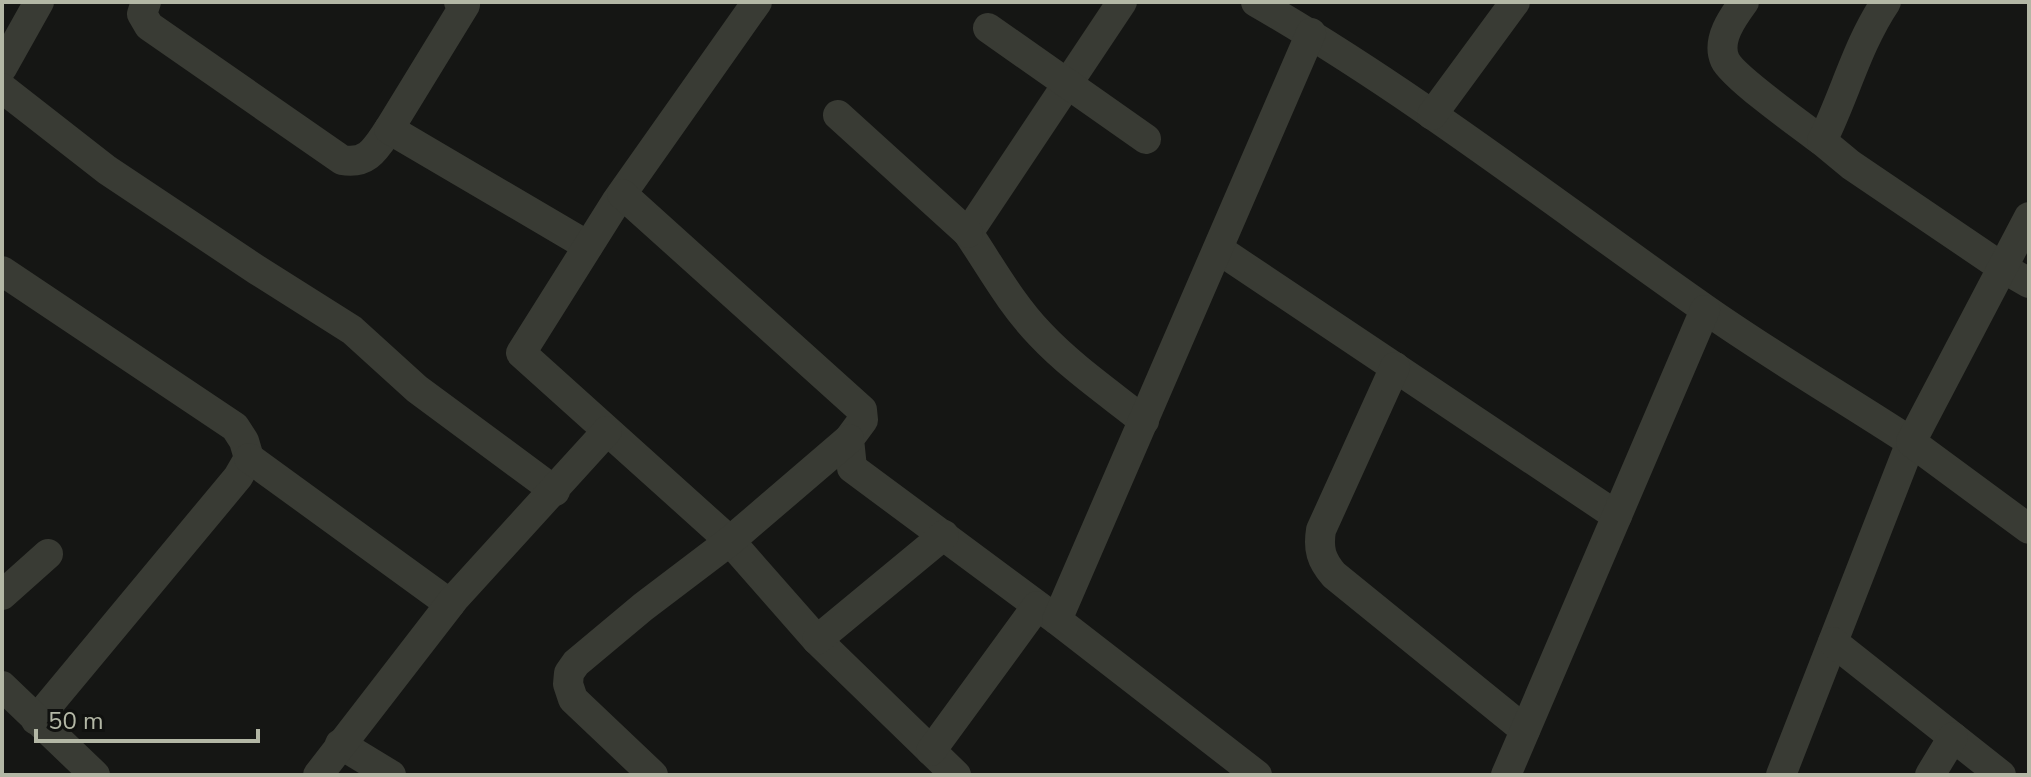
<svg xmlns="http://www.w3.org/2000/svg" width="2031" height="777" font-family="'Nunito Sans',sans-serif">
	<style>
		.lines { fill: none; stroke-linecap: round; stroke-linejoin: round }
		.minor { stroke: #393b34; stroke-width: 30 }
	</style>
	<rect width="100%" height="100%" fill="#151614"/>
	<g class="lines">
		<!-- minor -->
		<g class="minor">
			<path d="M146 2 142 14 149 26 342 160C368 165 376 148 389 129"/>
			<path d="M459 2 465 5 389 129 588 246"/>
			<path d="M757 2 616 202 521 353 730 541 817 640 956 775"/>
			<path d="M1122 2 968 233C991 267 1011 304 1040 334 1071 367 1109 393 1144 421"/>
			<path d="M1256 2C1412 92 1555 204 1702 307 1770 355 1842 397 1911 442L1781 775"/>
			<path d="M1744 2C1733 17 1716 40 1725 60 1732 76 1803 127 1822 141"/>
			<path d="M1886 2C1857 45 1845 95 1822 141L1851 165 2003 268 2029 283"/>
			<path d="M988 28 1146 139"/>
			<path d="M2 68 39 2"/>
			<path d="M2 88 107 170 257 270 352 330 417 389 555 491"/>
			<path d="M838 115 968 233"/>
			<path d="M1432 115 1515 2"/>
			<path d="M622 194 862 410 863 420 849 439 852 468 1057 620"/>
			<path d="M2029 217 1911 442 2029 529"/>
			<path d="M1218 249 1617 516"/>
			<path d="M2 271 235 427 244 441 249 458 238 477 36 720"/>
			<path d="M1395 367 1321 530C1318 549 1321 560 1334 575L1525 730"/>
			<path d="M249 458 450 604"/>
			<path d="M2 595 48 554"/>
			<path d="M817 640 944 535"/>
			<path d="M1833 642 2001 775"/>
			<path d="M2 686 95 775"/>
			<path d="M340 744 391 775"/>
			<path d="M931 751 1037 606"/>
			<path d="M318 775 454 599 607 431"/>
			<path d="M653 775 573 699 568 684 569 673 576 663 643 607 730 541 849 439"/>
			<path d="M1257 775 1057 620 1311 33"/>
			<path d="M1506 775 1705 310"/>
			<path d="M1930 775 1953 737"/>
		</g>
	</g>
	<!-- border -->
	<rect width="2031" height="777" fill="none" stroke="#b3b7a5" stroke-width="8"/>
	<!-- scale -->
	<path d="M36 729v12h222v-12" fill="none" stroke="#b3b7a5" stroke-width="4"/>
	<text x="48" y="729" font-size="24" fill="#b3b7a5" stroke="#10110f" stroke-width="6" paint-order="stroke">50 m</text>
</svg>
